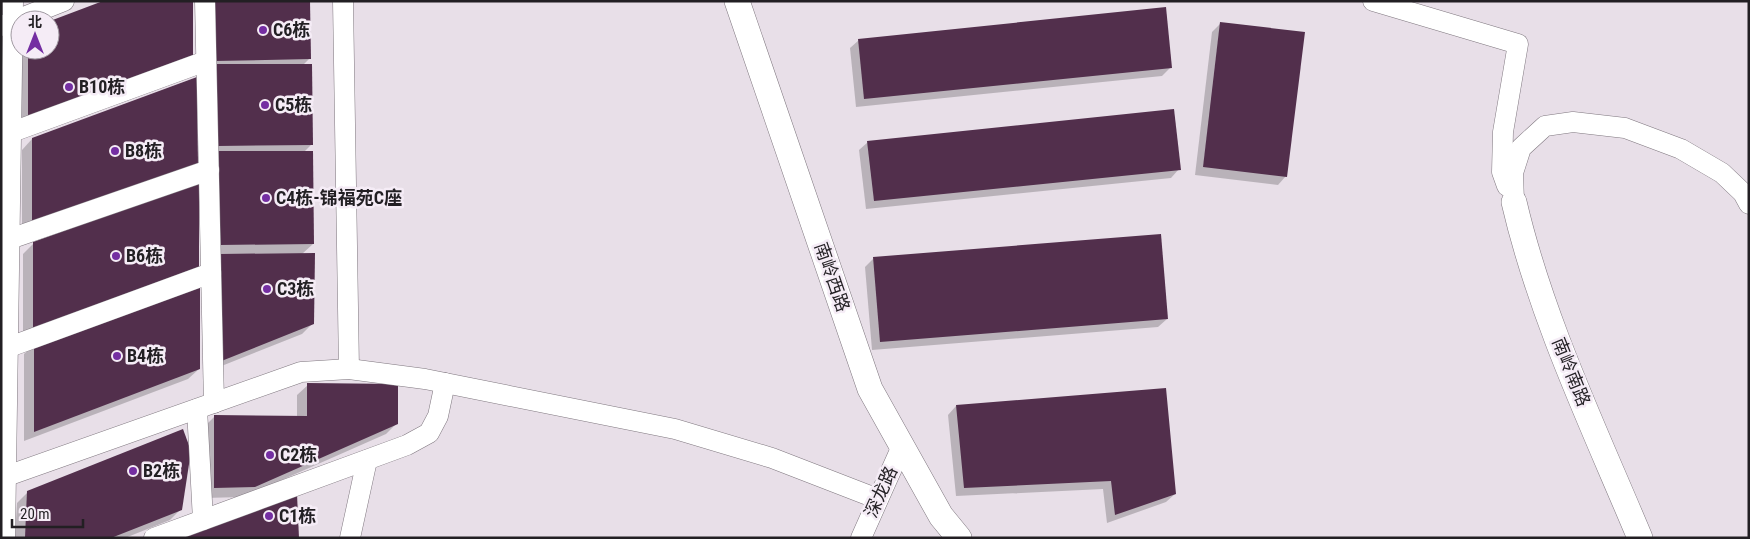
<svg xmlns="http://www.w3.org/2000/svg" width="1750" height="539" font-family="'Roboto Condensed','Noto Sans SC',sans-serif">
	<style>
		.shadow { fill: #0003 }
		.building { fill: #522f4c }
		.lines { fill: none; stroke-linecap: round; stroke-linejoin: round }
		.minor-casing { stroke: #7f777f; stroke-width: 21 }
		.tertiary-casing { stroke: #7f777f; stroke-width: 26 }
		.minor { stroke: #fff; stroke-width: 20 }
		.tertiary { stroke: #fff; stroke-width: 25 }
		.poi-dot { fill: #742ea2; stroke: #f5ecf6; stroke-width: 2 }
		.labels { text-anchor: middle; stroke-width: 5; stroke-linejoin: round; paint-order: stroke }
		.poi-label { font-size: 18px; font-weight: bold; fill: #221f23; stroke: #f5ecf6; text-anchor: start }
		.street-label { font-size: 18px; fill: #221f23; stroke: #f5ecf6 }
	</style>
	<rect width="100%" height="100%" fill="#e8dfe8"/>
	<!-- shadow -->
	<g class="shadow">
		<path d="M204 1 310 58 303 65 312 144 304 152 313 244 302 254 313 323 302 334 209 371Z"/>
		<path d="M50 22 192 55 17 128 20 50H50Z"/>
		<path d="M1221 23 1286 176 1278 185 1195 175 1212 32Z"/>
		<path d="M859 40 1171 67 1162 76 856 107 850 48Z"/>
		<path d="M196 79 22 237V150L32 139Z"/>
		<path d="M868 142 1179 169 1171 178 866 209 859 150Z"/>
		<path d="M198 184 23 341V254L34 243Z"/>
		<path d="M874 258 1167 319 1158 327 872 350 865 267Z"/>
		<path d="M35 344 199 369 188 379 24 441V354Z"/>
		<path d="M308 385 397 423 386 434 243 497 204 498V427L215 416 297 417V395Z"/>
		<path d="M956 406 1175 494 1166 502 1107 523 1103 489 956 496 948 415Z"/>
		<path d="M28 492 181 509 170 520 125 538H15L17 503Z"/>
	</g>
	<!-- building -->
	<g class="building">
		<path d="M103 1H193V56L28 118V50H50V21Z"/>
		<path d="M214 1H310L311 59 215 61Z"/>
		<path d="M1166 7 1172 68 864 99 858 39Z"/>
		<path d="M1220 22 1305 32 1287 177 1203 167Z"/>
		<path d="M217 64H312L313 145 217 146Z"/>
		<path d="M197 77 198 165 32 227V138Z"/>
		<path d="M1174 109 1181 170 874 201 867 141Z"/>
		<path d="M218 151H313L314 244 219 245Z"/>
		<path d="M199 182V269L33 332V242Z"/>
		<path d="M1161 234 1168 319 880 342 873 257Z"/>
		<path d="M315 253 314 324 219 362 220 254Z"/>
		<path d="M200 282V369L34 432V342Z"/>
		<path d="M307 383 398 384V424L255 487 214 488V415L307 416Z"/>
		<path d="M1166 388 1176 494 1115 515 1111 481 964 488 956 405Z"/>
		<path d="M183 429 191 451 182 510 111 538H25L27 491Z"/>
		<path d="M297 494 299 538H183Z"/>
	</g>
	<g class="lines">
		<defs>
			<g id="minor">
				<path d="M205 1 214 403"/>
				<path d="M343 1 349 369"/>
				<path d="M1373 1 1518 44 1503 132 1502 172 1507 186"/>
				<path d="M1 26 64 1"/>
				<path d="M1 136 206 61"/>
				<path d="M1514 202 1513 173 1521 148 1545 126 1573 122 1625 128 1681 149 1722 173 1743 193 1749 204"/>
				<path d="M1 242 209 170"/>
				<path d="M1 350 211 273"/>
				<path d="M197 409 203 520"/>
				<path d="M1 478 301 372 349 369 425 379 675 429 772 458 878 499"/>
				<path d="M5 538 13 1"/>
				<path d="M154 538 407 445 429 433 438 416 445 383"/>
				<path d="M350 538 367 460"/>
				<path d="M861 538 902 446"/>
			</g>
			<g id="tertiary">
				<path d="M737 1 870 389 941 516 959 538"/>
				<path d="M1514 202C1541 318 1594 428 1640 538"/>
			</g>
		</defs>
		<!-- minor casing -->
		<use href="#minor" class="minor-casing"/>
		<!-- tertiary casing -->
		<use href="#tertiary" class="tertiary-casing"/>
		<!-- minor -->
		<use href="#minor" class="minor"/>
		<!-- tertiary -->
		<use href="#tertiary" class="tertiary"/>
	</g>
	<!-- markers -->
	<g class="poi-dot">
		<circle cx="263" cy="30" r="5"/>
		<circle cx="69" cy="87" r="5"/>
		<circle cx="265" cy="105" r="5"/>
		<circle cx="115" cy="151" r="5"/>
		<circle cx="266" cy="198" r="5"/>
		<circle cx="116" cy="256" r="5"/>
		<circle cx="267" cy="289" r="5"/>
		<circle cx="117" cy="356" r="5"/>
		<circle cx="270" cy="455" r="5"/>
		<circle cx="133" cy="471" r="5"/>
		<circle cx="269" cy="516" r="5"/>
	</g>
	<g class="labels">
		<!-- poi labels -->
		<g class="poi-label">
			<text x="273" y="36">C6栋</text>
			<text x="79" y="93">B10栋</text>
			<text x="275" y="111">C5栋</text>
			<text x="125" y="157">B8栋</text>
			<text x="276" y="204">C4栋-锦福苑C座</text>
			<text x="126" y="262">B6栋</text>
			<text x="277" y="295">C3栋</text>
			<text x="127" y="362">B4栋</text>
			<text x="280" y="461">C2栋</text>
			<text x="143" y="477">B2栋</text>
			<text x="279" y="522">C1栋</text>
		</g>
		<!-- street labels -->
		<g class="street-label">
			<text transform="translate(832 277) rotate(71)" y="6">南岭西路</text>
			<text transform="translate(1571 372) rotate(68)" y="6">南岭南路</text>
			<text transform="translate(881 492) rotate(-66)" y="6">深龙路</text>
		</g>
	</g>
	<!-- border -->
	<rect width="1750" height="539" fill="none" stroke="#221f23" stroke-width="5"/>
	<!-- north arrow -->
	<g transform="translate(35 35)"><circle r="24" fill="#f5ecf6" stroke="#a19aa2"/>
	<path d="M0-4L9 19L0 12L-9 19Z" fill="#742ea2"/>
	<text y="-8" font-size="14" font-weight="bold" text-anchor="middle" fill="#221f23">北</text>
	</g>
	<!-- scale -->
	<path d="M12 519v8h71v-8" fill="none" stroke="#221f23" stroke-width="2.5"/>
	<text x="20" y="519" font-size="15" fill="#221f23" stroke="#f5ecf6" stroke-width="4" paint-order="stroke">20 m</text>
</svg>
